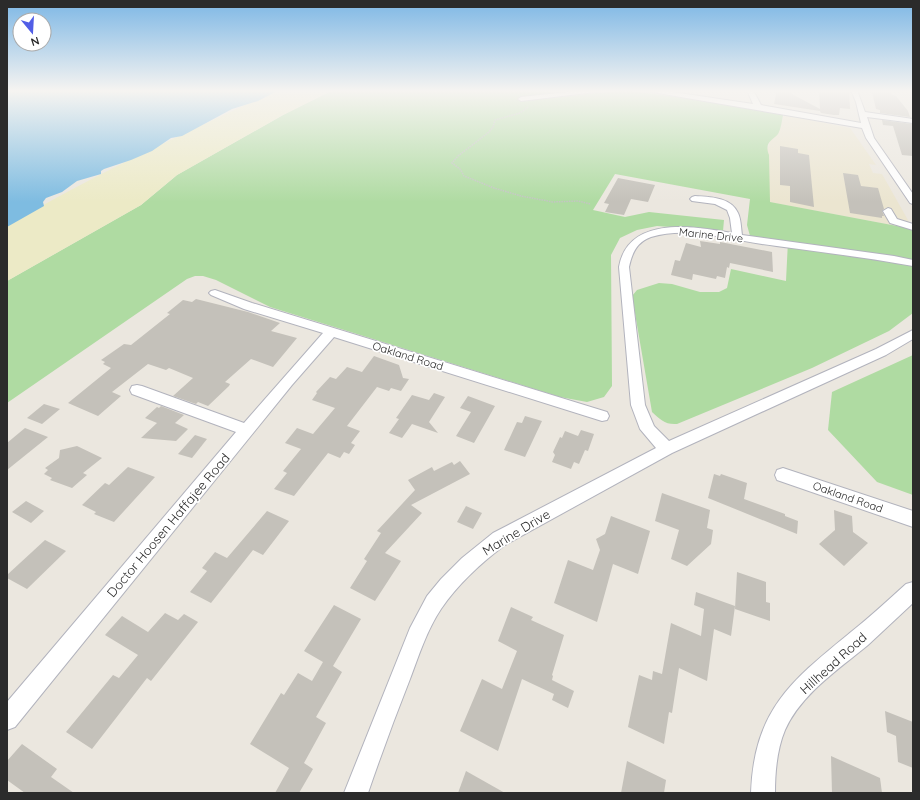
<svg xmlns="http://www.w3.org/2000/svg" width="920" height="800" font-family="Quicksand,sans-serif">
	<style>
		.education { fill: #ebe5d0 }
		.green { fill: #afdba2 }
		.sand { fill: #eceac6 }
		.water { fill: #7ebce1 }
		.building { fill: #c4c1ba }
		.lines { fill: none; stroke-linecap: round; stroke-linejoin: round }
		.minor-casing { stroke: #b2b3bd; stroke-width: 2 }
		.path { stroke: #c4c4c4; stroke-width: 1.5; stroke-dasharray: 1.5 1; stroke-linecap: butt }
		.minor { fill: #fff; fill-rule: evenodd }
		.labels { text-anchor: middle; stroke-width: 3.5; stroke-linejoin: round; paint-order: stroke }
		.street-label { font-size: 11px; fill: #2b2b2b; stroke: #fff }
		.near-street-label { font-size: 13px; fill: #2b2b2b; stroke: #fff }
	</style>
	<rect width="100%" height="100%" fill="#ebe7df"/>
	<!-- education -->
	<path class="education" d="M784 115 850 128 876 165 869 164 873 173 882 174 913 229 769 202 767 150 771 139 778 133Z"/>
	<!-- green -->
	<g class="green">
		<path d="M333 90H547L552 94 542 99 624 90 707 101 756 108 783 115C782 120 781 129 778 134 772 141 764 142 769 155L770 202 913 229V313L889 331 812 368 677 424C665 425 660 419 652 412L632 296 637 290 659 283 672 284 700 292H719L727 288 731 269 786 281 788 241 750 236 747 225 750 199 615 174 593 210 625 217 649 212 724 220 723 231 657 226 637 230 620 238 611 255 612 386 604 397 587 402 560 397 270 307 216 280 203 276H195L187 279 7 403V281L141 205 177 175 283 115Z"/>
		<path d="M913 355V495L877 482 828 430 832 392Z"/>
	</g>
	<!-- sand -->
	<path class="sand" d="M277 90H333L283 115 177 175 141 205 7 281V226C93 174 186 133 277 90Z"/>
	<!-- water -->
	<path class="water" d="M7 90H279L258 101 232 109 182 136 171 138 152 151 131 160 104 169 101 171V174L77 181 62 192 46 198 43 202 44 206 7 227Z"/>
	<!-- building -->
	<g class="building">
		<path d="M777 90H789L790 93 820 109 819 90H849L850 109 840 108 839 115H834L821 113 820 111 774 104Z"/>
		<path d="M872 92 890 93 892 95 896 96 908 111 910 117 880 113V110L876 109Z"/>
		<path d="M882 120 912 124 913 156 902 155 893 126 883 125Z"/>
		<path d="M780 146 798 149V153L809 155 814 207 790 202V186L780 185Z"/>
		<path d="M843 173 858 175 861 186 878 188 884 209 882 211 884 216H882V218L850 213Z"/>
		<path d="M618 178 655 185 648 202 631 199 624 215 605 212 609 204 604 203Z"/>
		<path d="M700 241 720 244V242L772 252 773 272 730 263 729 268 727 267 725 278 717 276 716 279 693 274 692 280 671 275 675 260 680 261 686 243 701 247Z"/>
		<path d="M196 299 248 312 280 323 271 331 297 338 273 367 251 359 225 382 230 384 229 386 208 406 198 402 196 404 173 396 193 378 169 368 166 370 148 364 112 392 121 396 98 416 68 403 111 368 103 364 105 362 101 360 124 344 131 345 170 314 167 313 183 300 192 302Z"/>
		<path d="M374 356 399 365 403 378 409 379 401 391 391 388 389 391 377 387 347 426 360 431 351 443 355 445 349 454 344 452 340 458 328 453 294 496 274 489 287 473 283 471 301 449 285 443 297 428 313 434 335 408 312 400 317 393 316 392 330 377 336 379 347 367 362 372Z"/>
		<path d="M434 393 445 397 429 422 438 433 412 424 402 438 389 433 399 419 396 418 412 395 429 400Z"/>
		<path d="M468 396 495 406 474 443 456 436 471 412 460 408Z"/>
		<path d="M44 404 60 409 42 424 27 418Z"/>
		<path d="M161 406 184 415 175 423 188 429 176 441 141 438 157 423 145 418 157 407 159 408Z"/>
		<path d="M525 416 542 421 525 457 504 450 517 422 522 423Z"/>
		<path d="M25 428 48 437 7 470V443Z"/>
		<path d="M581 430 594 434 588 451 585 450 579 464 574 462 571 469 552 462 555 455 553 452 560 437 562 438 565 431 578 436Z"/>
		<path d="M195 435 207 439 192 458 178 454Z"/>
		<path d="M77 446 102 458 83 473 87 475 72 488 50 480 52 478 44 474 48 470 45 468 59 458 60 450Z"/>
		<path d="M460 461 470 474 411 505 422 513 385 553 401 561 375 601 350 588 367 561 364 559 381 533 377 531 415 490 408 480 432 467 434 471 452 462 454 465Z"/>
		<path d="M128 467 155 477 114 522 94 514 96 512 82 505 105 483 109 485Z"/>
		<path d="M714 474 720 476 721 474 747 483 744 499 785 514V516L798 521 797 534 708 498Z"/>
		<path d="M662 493 710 510 707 528 713 530 711 544 687 566 671 559 679 530 655 521Z"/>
		<path d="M26 501 44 511 31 523 12 512Z"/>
		<path d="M466 506 482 513 473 529 457 522Z"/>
		<path d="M834 510 852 516 853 532 868 543 844 566 819 544 835 530Z"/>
		<path d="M267 511 289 521 263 555 253 550 211 603 190 592 207 571 202 568 215 552 227 558Z"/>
		<path d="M611 516 650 531 638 574 613 564 597 622 554 603 568 560 593 570 600 550 596 539 605 534Z"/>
		<path d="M45 540 66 551 27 589 7 578V575Z"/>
		<path d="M737 572 766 582V602L770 603V621L735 609Z"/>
		<path d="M696 592 735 606 731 636 714 629 707 681 679 668 672 713 669 712 664 744 628 727 639 675 652 680 653 671 662 674 671 623 701 636 704 609 694 605Z"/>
		<path d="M334 605 361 619 333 666 342 672 316 717 326 723 304 763 313 769 299 793H275L289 768 250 744 281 693 284 695 298 673 312 681 323 662 304 651Z"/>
		<path d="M511 607 533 617 531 620 564 635 552 675 553 676 552 680 574 691 568 708 552 700 554 694 522 679 498 751 460 731 482 679 502 689 517 651 498 641Z"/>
		<path d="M165 613 178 620 184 614 198 622 151 681 147 678 92 749 66 732 113 675 119 678 138 655 105 635 122 616 148 632Z"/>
		<path d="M885 711 913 722V768L898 762 896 736 887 732Z"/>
		<path d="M22 744 57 769 51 777 74 793H25L7 780V761Z"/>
		<path d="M831 756 880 778 882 793H832Z"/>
		<path d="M627 761 666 780 664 793H621Z"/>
		<path d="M466 771 505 793H458Z"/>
	</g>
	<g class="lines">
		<defs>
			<g id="minor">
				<path d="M586 90H612L521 101 518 99 521 97Z"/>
				<path d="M640 90H659L753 104 747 90H753L761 105 861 123 856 102 851 90H857L865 112 913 119V123L867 117 874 138 913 194V204L910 203 866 138 862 128Z"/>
				<path d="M695 196C710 197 731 197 738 213 741 219 741 228 742 235L894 256 913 260V266C863 257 813 251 762 244 727 239 687 226 651 237 637 242 632 253 629 267L645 405 654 426 669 441 876 349 913 330V339L886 355 672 453 505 545C481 563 458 584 441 609 427 630 419 655 410 679 395 717 381 755 368 793H344L410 628 427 596 441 579 462 558 493 533 656 448 640 429 631 405 619 267C628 215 694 226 732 233L730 218 727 210 715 204 692 201 690 199 692 197Z"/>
				<path d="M888 208 891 209 897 219 913 224V230L890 223 883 211Z"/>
				<path d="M215 290 252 303 607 412 609 416 607 420 602 421 334 337 292 385 15 727 7 730V702L236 432 132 394 130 390 132 386 137 385 142 386 244 423 323 333 244 309 211 295 209 293 211 291Z"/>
				<path d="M783 468 913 511V527L777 480 775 475 777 470Z"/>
				<path d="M913 582V603C898 617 883 631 868 645 839 669 801 694 785 730 777 749 775 772 775 793H751C754 710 791 681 851 632 870 617 888 600 906 584Z"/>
			</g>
		</defs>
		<!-- minor casing -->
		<use href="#minor" class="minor-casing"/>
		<!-- path -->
		<path class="path" d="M528 107 520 113 495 120 493 127 489 132 458 156 452 163 460 169 464 176 494 188 521 196 553 202 578 201 591 204"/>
		<!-- minor -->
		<use href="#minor" class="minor"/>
	</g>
	<!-- sky -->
	<linearGradient id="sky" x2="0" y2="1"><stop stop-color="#7db7e5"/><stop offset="0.45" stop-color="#f6f4f1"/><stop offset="1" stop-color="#f6f4f1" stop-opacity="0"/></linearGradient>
	<rect width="920" height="202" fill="url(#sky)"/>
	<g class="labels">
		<!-- street labels -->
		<g class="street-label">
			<text transform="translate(711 235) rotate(6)" y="4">Marine Drive</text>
			<text transform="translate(408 356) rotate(17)" y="4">Oakland Road</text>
			<text transform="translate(848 497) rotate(19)" y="4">Oakland Road</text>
		</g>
		<!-- near-street labels -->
		<g class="near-street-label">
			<text transform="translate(168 525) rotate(-50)" y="5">Doctor Hoosen Haffajee Road</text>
			<text transform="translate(516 532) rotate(-31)" y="5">Marine Drive</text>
			<text transform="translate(833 663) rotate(-42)" y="5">Hillhead Road</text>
		</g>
	</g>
	<!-- border -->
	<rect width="920" height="800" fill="none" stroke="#2b2b2b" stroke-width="16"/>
	<!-- north arrow -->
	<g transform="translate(32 32) rotate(162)"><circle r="19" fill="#ffffff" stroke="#aaaaaa"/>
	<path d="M0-3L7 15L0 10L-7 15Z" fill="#515ee6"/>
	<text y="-6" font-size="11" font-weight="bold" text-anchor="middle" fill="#2b2b2b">N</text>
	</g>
</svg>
